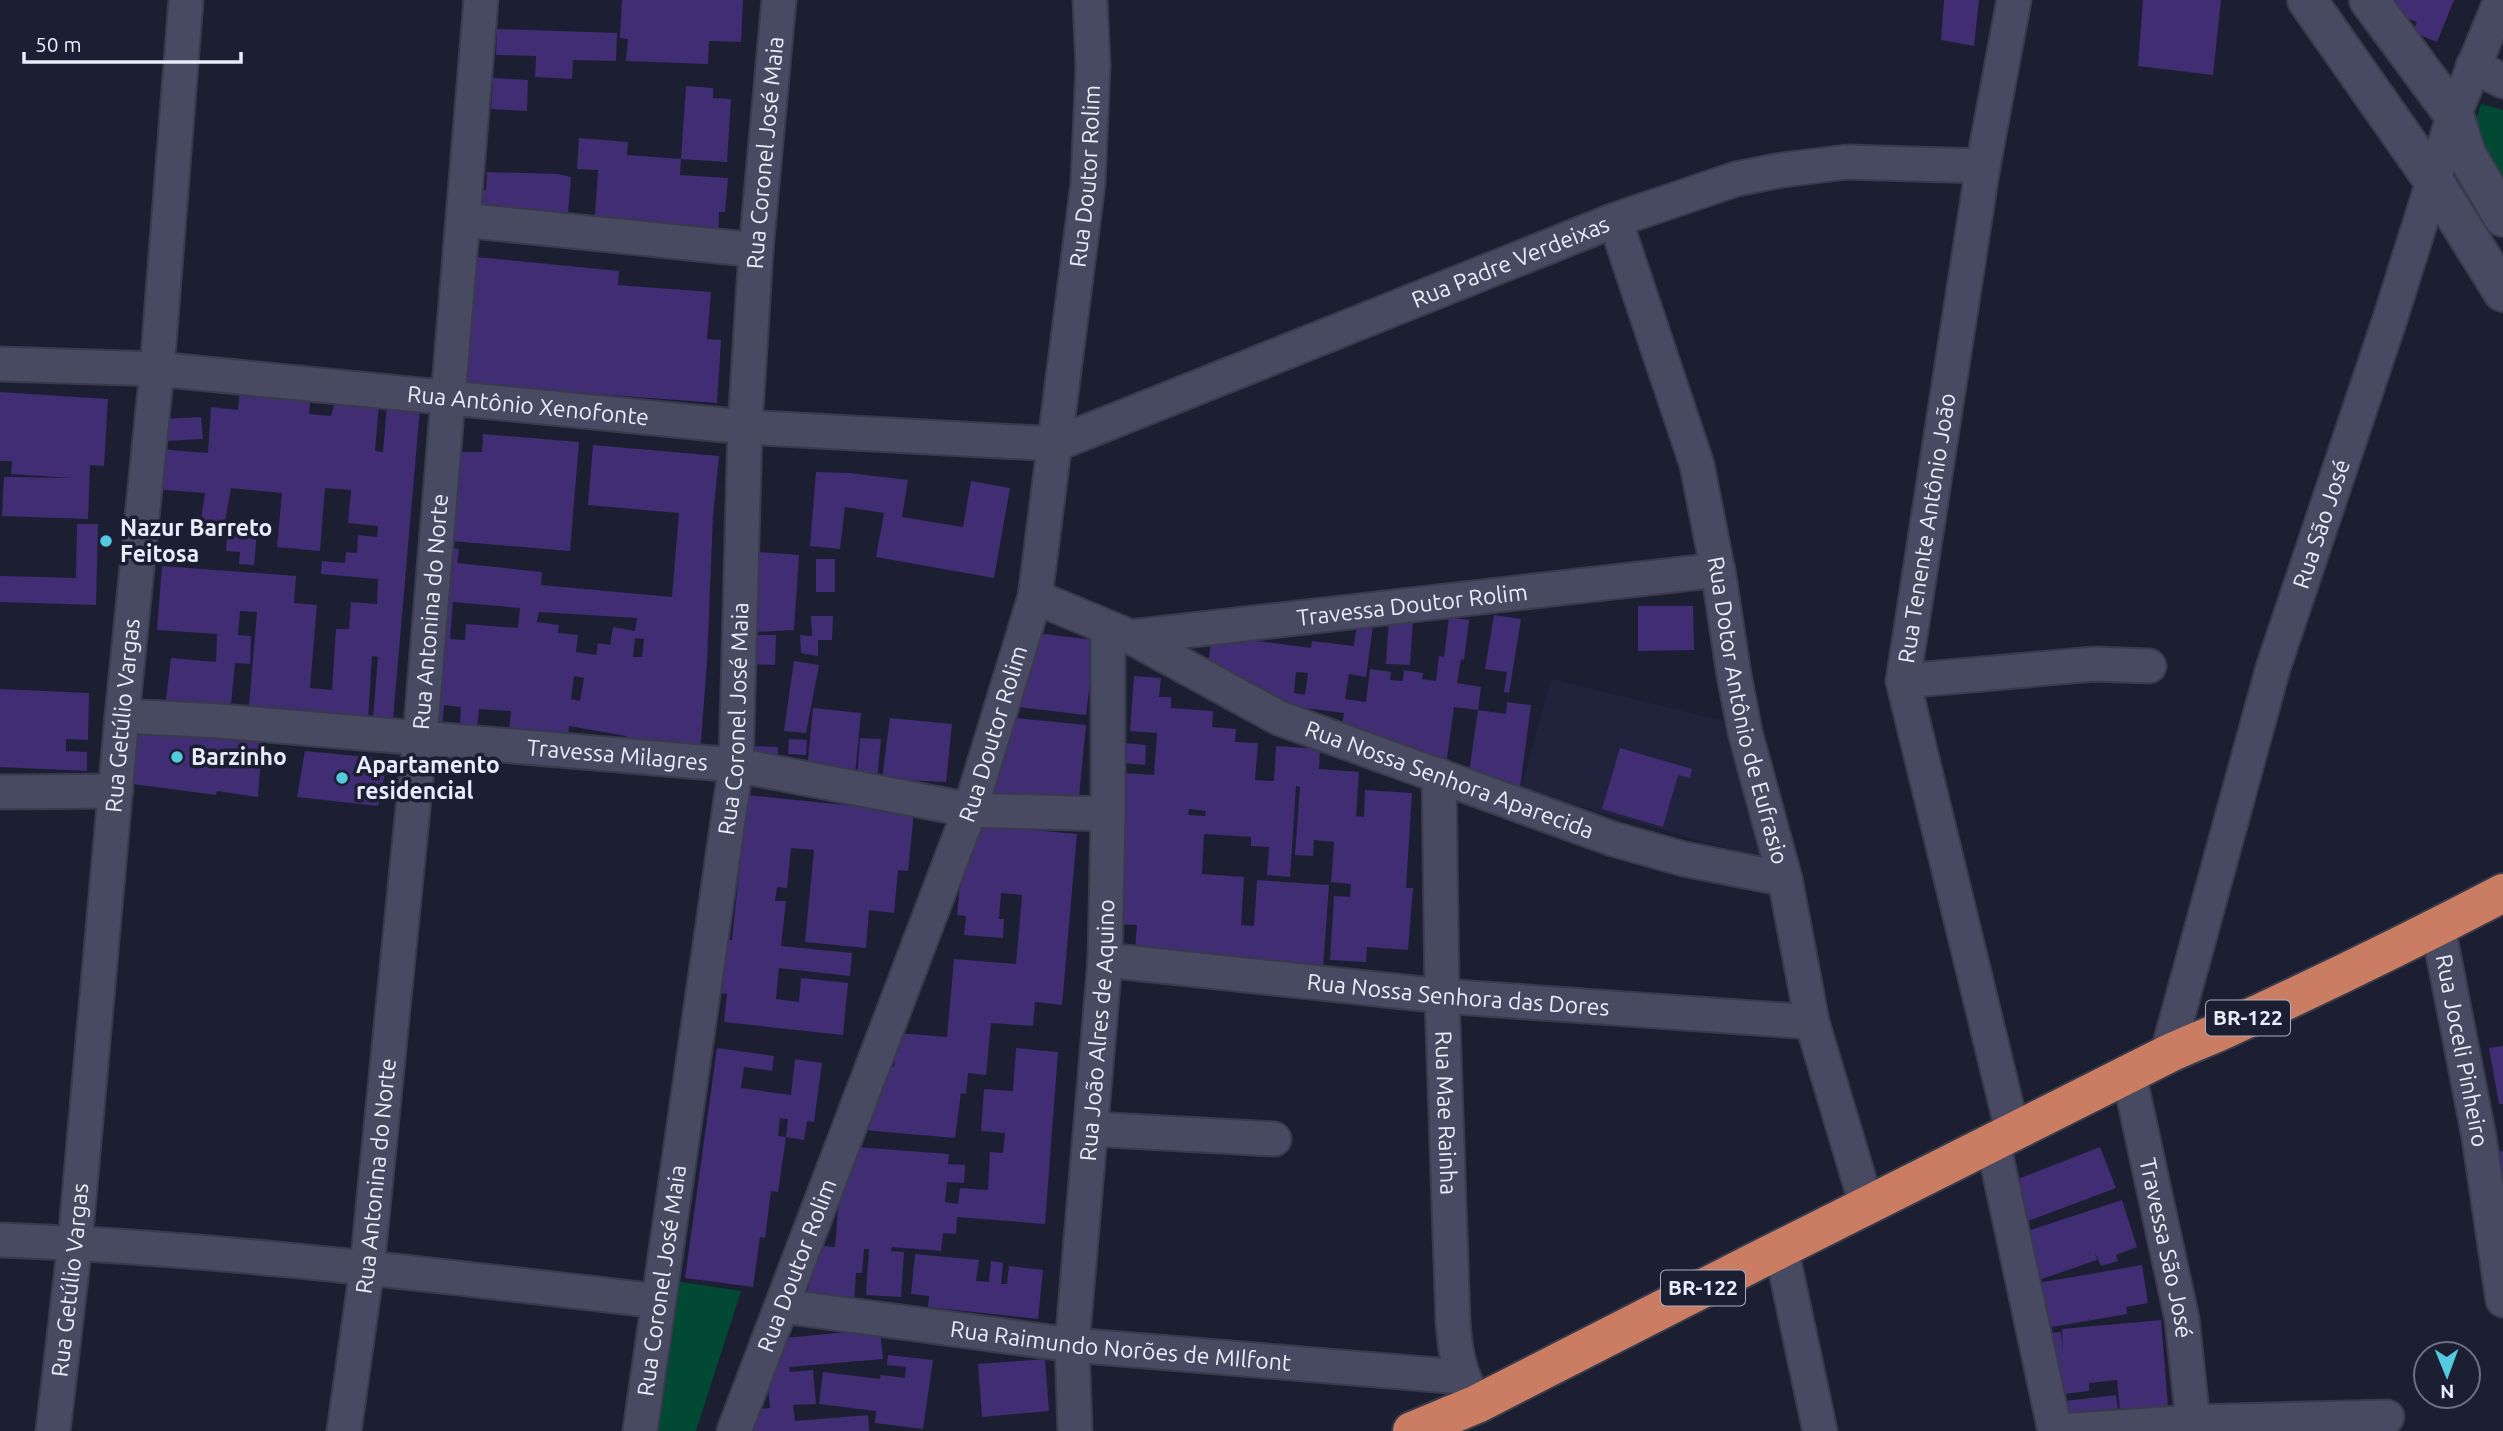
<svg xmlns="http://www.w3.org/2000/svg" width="2503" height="1431" font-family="Ubuntu,sans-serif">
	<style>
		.built { fill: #21233d }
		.green { fill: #014932 }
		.building { fill: #402d74; fill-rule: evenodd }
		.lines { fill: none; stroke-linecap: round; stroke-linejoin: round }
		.street-casing { stroke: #393a4b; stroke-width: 37 }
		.secondary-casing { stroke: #393a4b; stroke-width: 42 }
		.highway-casing { stroke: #393a4b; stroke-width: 42 }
		.street { stroke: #474a61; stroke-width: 33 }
		.secondary { stroke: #474a61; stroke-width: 38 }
		.highway { stroke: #ca7d62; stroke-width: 38 }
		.poi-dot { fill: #55cadf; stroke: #1c1f32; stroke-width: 2.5 }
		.labels { text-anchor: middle; stroke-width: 7; stroke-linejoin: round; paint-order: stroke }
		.shield { fill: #1c1f32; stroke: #acaebe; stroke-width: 2 }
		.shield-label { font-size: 21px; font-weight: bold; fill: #e9ecfa }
		.street-label { font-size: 23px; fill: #e9ecfa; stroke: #1c1f32 }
		.poi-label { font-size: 23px; font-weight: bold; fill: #e9ecfa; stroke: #1c1f32; text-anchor: start }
	</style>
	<rect width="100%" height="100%" fill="#1c1f32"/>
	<!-- built -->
	<path class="built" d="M1551 679 1723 721 1760 858 1521 789Z"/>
	<!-- green -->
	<g class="green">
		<path d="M2481 104 2503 110V210L2469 143Z"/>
		<path d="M669 1280 741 1291 696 1431H651Z"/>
	</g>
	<!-- building -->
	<g class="building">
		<path d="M622 0H743L741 42 709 41 708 64 626 61 628 39 620 38Z"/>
		<path d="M1944 0H1979L1974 46 1941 40Z"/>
		<path d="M2143 0H2221L2213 75 2138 66Z"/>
		<path d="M2389 0H2454L2437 42 2412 32 2417 22 2385 9Z"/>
		<path d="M497 29 617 33 616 61 573 60 572 79 535 77 536 56 496 55Z"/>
		<path d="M493 78 528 80 527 111 491 109Z"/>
		<path d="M686 86 713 88V98L731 99 727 162 681 159 680 175 728 178 725 212H719L718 239 594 230 598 170 577 169 579 138 628 142 627 155 681 159Z"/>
		<path d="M487 172 558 174 571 177 568 213 559 212 558 224 475 219 477 189 486 190Z"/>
		<path d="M466 256 619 271 618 285 711 292 707 339 721 340 717 403 459 384Z"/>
		<path d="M240 389 311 393 309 414 331 416 335 401 379 405 375 451 383 452 387 405 420 408 393 719 373 718 378 657 372 656 367 737 248 718 257 612 240 611 238 635 251 636 250 664 235 663 230 714 165 707 171 658 216 662 217 634 157 630 162 566 296 576 294 603 317 605 310 688 332 690 336 629H349L351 602 377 604 378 579 321 574 322 561 345 563 346 552 357 553 358 535 377 537 378 526 348 523 351 490 325 488 320 551 277 547 282 493 231 488 222 537 199 534 205 493 154 489 157 449 208 453 211 407 238 410Z"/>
		<path d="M0 392 108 399 104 466 90 465 88 519 2 516 4 477 74 478 11 474 12 461H0Z"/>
		<path d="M201 417 203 439 165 441 164 419Z"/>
		<path d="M483 434 579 442 570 551 451 541 458 452H482Z"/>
		<path d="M593 445 719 456 713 516 707 662 700 754 624 749 626 736 569 726 567 747 508 742 511 711 479 709 476 738 459 736 461 707 444 705 442 730 416 727 451 548 459 549 457 563 542 572 541 585 672 597 679 513 588 505ZM453 602 520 608 518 628 466 624 465 640 450 639ZM539 612 637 618 635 631 613 627 610 645 598 643 596 655 576 652 578 635 558 633 559 625 537 622ZM635 638 644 639 642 657H633ZM574 676 584 678 580 701 571 699Z"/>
		<path d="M816 472 849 473 908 480 902 517 963 527 971 481 1010 488 994 578 876 557 884 513 845 507 840 549 810 546Z"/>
		<path d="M77 524H98L96 605 0 602V576L76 578Z"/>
		<path d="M228 528 257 531 254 565 239 564 240 552 226 551Z"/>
		<path d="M759 552 799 555 794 630 756 632Z"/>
		<rect x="816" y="559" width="19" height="33"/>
		<path d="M1638 606H1693L1694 650 1638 651Z"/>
		<path d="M1494 615 1521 619 1509 693 1504 692 1507 672 1485 669Z"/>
		<path d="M811 616H833L832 640H818V656L801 653 800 635 812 636Z"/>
		<path d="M1358 616 1374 618 1366 677 1349 674 1345 699 1366 702 1370 669 1391 672 1390 680 1403 681 1404 670 1423 673 1422 679 1436 681 1439 656 1444 657 1449 617 1469 620 1464 660 1461 659 1457 683 1481 687 1478 710 1506 714 1507 702 1531 705 1520 787 1468 780 1478 710 1454 707 1447 758 1376 749 1340 738 1344 713 1255 702 1257 686 1206 680 1212 635 1311 648 1312 641 1354 646ZM1296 672 1308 673 1305 695 1294 693Z"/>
		<path d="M1389 618 1413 620 1410 665 1386 664Z"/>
		<path d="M1027 632 1095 640 1086 715 1018 707Z"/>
		<path d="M745 635H776L775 665 744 664Z"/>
		<path d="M794 661 819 665 806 733 784 731Z"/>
		<path d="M1134 676 1161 678 1159 697H1171V708L1213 711 1212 727 1236 729 1235 742 1258 743 1255 780 1274 781 1276 746 1320 749 1319 769 1359 772 1356 816 1364 817 1365 790 1412 793 1406 888H1413L1408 950 1367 947 1366 962 1330 960 1334 896 1350 897 1351 884 1331 882 1334 842 1314 840 1313 856 1295 855 1300 787 1296 786 1290 877 1267 875 1269 847 1251 846V837L1204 834 1202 874 1244 877 1241 925 1254 926 1257 880 1329 885 1323 969 1238 963V957L1135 949 1137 925 1115 924 1126 773 1154 775 1157 733 1130 731ZM1189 809 1206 811 1205 816 1188 815Z"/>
		<path d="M0 689 89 693 88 740 66 739V751L87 752V771L0 767Z"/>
		<path d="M813 708 861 713 855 775 807 770Z"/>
		<path d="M1005 717 1086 725 1078 807 989 797Z"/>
		<path d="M890 718 952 724 946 782 882 779Z"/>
		<path d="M135 728 263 731 258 797 217 791 216 795 133 784Z"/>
		<path d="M860 738 881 739 877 780 857 779Z"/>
		<path d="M789 739 807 740 806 755 788 754Z"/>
		<path d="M1114 742 1146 745 1145 765 1112 762Z"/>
		<path d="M748 746 778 747 777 775 739 772Z"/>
		<path d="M1620 748 1692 769 1690 778 1678 775 1663 827 1602 809Z"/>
		<path d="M305 751 388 759 378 806 297 797Z"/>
		<path d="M747 795 914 812 908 871 898 870 894 913 869 910 866 948 805 942 814 850 791 848 787 888 777 887 775 901H786L781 946 852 953 850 976 779 968 776 999 799 1002 801 978 848 983 843 1035 724 1022 727 994 721 993 726 940H732Z"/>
		<path d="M966 824 1077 834 1062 1005 1035 1002 1033 1026 991 1023 986 1075 968 1073 966 1094 961 1093 955 1138 863 1130 880 1065 894 1067 897 1033 947 1037 954 959 1016 964 1022 895 1001 893 999 919H1004L1003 938 964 935 966 916 957 915Z"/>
		<path d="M2503 1046V1104H2499L2489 1048Z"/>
		<path d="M717 1048 774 1056 772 1071 744 1067 741 1088 769 1092 791 1095 795 1059 822 1063 814 1122 807 1121 804 1140 786 1137 788 1119 780 1118 778 1136 786 1137 778 1192 771 1191 765 1238 760 1237 753 1287 685 1278Z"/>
		<path d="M1016 1048 1058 1052 1045 1224 957 1217 956 1234 943 1233 941 1251 892 1247 891 1251 904 1252 901 1297 866 1295 869 1249H864L862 1273H856L854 1302 807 1298 812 1245 835 1247 843 1146 949 1154 948 1164 965 1165 964 1183 947 1182 945 1202 958 1204 960 1188 988 1190 990 1152 1003 1153 1005 1133 981 1131 984 1089 1013 1091Z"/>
		<path d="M2100 1147 2116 1188 2012 1227 1997 1187Z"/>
		<path d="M2503 1151V1179L2492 1181 2488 1153Z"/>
		<path d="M2122 1200 2137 1247 2116 1255 2118 1261 2101 1266 2095 1253 2097 1260 2039 1280 2021 1233Z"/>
		<path d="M915 1254 979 1260 976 1281 989 1282 991 1261 1003 1263 1001 1284H1007L1009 1266 1043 1270 1038 1319 928 1307 929 1296 911 1294Z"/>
		<path d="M2142 1265 2148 1303 2126 1307 2127 1314 2040 1329 2032 1284Z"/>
		<path d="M2161 1320 2170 1431H2122L2117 1380 2089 1383V1391L2054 1395 2036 1334 2061 1332 2063 1354 2062 1329Z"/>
		<path d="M880 1329 883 1359 789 1367 790 1372 813 1370 816 1404 793 1405 795 1421 868 1415 869 1431H751L749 1410 770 1408 767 1374 776 1373 773 1339Z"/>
		<path d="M888 1355 933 1360 923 1429 875 1423 876 1411 819 1404 823 1372 880 1379 881 1375 905 1378 906 1367 887 1365Z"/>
		<path d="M1045 1359 1049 1411 982 1417 978 1364Z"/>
		<path d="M2116 1395 2121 1431H2060L2056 1402Z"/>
	</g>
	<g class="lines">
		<defs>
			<g id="street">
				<path d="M2473 66 2503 81"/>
				<path d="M463 220 756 250"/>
				<path id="s1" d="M1615 220 1697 465 1719 577 1734 675 1745 732 1785 879 1812 1022 1866 1203"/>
				<path id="s2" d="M0 364 157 369 745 427 1056 444 1615 220 1736 179 1782 170 1847 162 1983 166"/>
				<path id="s3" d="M1035 597 1131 637 1718 570"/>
				<path id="s4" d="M1131 637 1279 718 1613 839 1684 859 1785 879"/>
				<path d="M1903 681 2094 664 2149 666"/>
				<path id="s5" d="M122 716 220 721 736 765 970 810 1108 814"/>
				<path id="s6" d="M1439 775 1442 996 1453 1322C1455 1348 1458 1370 1471 1393"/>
				<path d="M0 792 116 791"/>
				<path id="s7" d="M2438 927 2479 1137 2503 1300"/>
				<path id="s8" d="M1105 960 1442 996 1812 1022"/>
				<path id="s9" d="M2167 1055 2273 668 2390 319 2454 115 2501 0"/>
				<path id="s10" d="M2129 1075 2182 1319 2193 1422"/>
				<path d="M1091 1129 1274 1139"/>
				<path id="s11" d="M2013 1133 1903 681 1983 166 2014 0"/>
				<path d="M1993 1142 2055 1431"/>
				<path d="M0 1240C220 1248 439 1276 658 1301"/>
				<path d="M1781 1248 1820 1431"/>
				<path id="s12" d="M782 1306 1072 1345 1462 1377"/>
				<path id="s13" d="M53 1431 75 1243 122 716 157 369 186 0"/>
				<path id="s14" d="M344 1431 367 1268 420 738 481 0"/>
				<path id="s15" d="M640 1431 736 765 745 427 756 250 779 0"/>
				<path id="s16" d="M734 1431 970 810 1035 597 1088 183 1093 66 1090 0"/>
				<path id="s17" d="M1075 1431 1072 1345 1105 960 1108 814V628"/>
				<path d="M2059 1431 2193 1422 2387 1417"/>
			</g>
			<g id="secondary">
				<path d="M2307 0 2433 180 2503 292"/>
				<path d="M2369 0 2454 115 2466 154 2503 217"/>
			</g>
			<path id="highway" d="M1412 1431 1477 1404C1706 1286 1935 1170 2166 1055 2188 1044 2212 1036 2234 1025 2325 983 2415 939 2503 893"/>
		</defs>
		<!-- street casing -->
		<use href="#street" class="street-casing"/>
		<!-- secondary casing -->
		<use href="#secondary" class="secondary-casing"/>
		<!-- highway casing -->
		<use href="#highway" class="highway-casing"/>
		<!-- street -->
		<use href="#street" class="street"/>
		<!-- secondary -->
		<use href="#secondary" class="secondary"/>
		<!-- highway -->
		<use href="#highway" class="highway"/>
	</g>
	<!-- markers -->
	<g class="poi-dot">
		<circle cx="106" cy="541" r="7"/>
		<circle cx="177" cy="757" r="7"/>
		<circle cx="342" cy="778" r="7"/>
	</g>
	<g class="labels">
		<!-- shield labels -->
		<g class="shield">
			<rect x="2206" y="1000.5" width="84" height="35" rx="5"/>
			<rect x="1661" y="1270.5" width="84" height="35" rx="5"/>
		</g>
		<g class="shield-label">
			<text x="2248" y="1025">BR-122</text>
			<text x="1703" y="1295">BR-122</text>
		</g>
		<!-- street labels -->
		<g class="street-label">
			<text dy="8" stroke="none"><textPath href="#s15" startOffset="1286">Rua Coronel José Maia</textPath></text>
			<text dy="8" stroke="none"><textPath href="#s16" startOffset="1311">Rua Doutor Rolim</textPath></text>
			<text dy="8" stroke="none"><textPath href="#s2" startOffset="1549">Rua Padre Verdeixas</textPath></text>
			<text dy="8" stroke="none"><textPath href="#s2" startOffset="530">Rua Antônio Xenofonte</textPath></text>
			<text dy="8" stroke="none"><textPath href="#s9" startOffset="553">Rua São José</textPath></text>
			<text dy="8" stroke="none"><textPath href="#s11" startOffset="620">Rua Tenente Antônio João</textPath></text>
			<text dy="8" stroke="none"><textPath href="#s3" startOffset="387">Travessa Doutor Rolim</textPath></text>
			<text dy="8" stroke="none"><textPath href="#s14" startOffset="824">Rua Antonina do Norte</textPath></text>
			<text dy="8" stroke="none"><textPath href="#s1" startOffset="509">Rua Dotor Antônio de Eufrasio</textPath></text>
			<text dy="8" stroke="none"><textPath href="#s13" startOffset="719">Rua Getúlio Vargas</textPath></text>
			<text dy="8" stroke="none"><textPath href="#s15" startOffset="719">Rua Coronel José Maia</textPath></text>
			<text dy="8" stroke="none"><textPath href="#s16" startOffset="744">Rua Doutor Rolim</textPath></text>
			<text dy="8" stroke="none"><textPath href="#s5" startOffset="497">Travessa Milagres</textPath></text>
			<text dy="8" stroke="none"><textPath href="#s4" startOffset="350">Rua Nossa Senhora Aparecida</textPath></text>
			<text dy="8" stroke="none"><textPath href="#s8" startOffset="355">Rua Nossa Senhora das Dores</textPath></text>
			<text dy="8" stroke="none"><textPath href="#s17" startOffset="402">Rua João Alres de Aquino</textPath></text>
			<text dy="8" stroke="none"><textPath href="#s7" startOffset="126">Rua Joceli Pinheiro</textPath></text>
			<text dy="8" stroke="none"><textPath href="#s6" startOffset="338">Rua Mae Rainha</textPath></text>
			<text dy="8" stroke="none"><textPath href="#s14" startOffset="257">Rua Antonina do Norte</textPath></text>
			<text dy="8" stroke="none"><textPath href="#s10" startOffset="177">Travessa São José</textPath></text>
			<text dy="8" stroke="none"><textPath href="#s16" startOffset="177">Rua Doutor Rolim</textPath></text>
			<text dy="8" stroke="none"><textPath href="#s13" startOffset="152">Rua Getúlio Vargas</textPath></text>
			<text dy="8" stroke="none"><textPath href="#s15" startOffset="152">Rua Coronel José Maia</textPath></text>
			<text dy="8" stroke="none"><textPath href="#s12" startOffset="341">Rua Raimundo Norões de MIlfont</textPath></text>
		</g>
		<!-- poi labels -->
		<g class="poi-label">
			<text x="120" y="536">Nazur Barreto<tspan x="120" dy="26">Feitosa</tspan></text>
			<text x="191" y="765">Barzinho</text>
			<text x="356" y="773">Apartamento<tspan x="356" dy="26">residencial</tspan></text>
		</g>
	</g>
	<!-- north arrow -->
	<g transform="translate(2447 1375) rotate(179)"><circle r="33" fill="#1c1f32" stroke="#6e7182" stroke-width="2"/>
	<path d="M0-5L12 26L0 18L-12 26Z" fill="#55cadf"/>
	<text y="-10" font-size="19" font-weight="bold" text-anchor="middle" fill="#e9ecfa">N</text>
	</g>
	<!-- scale -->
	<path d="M24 52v10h217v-10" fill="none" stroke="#e9ecfa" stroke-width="3.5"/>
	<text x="35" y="52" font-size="21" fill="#e9ecfa" stroke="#1c1f32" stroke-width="5" paint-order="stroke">50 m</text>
</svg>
